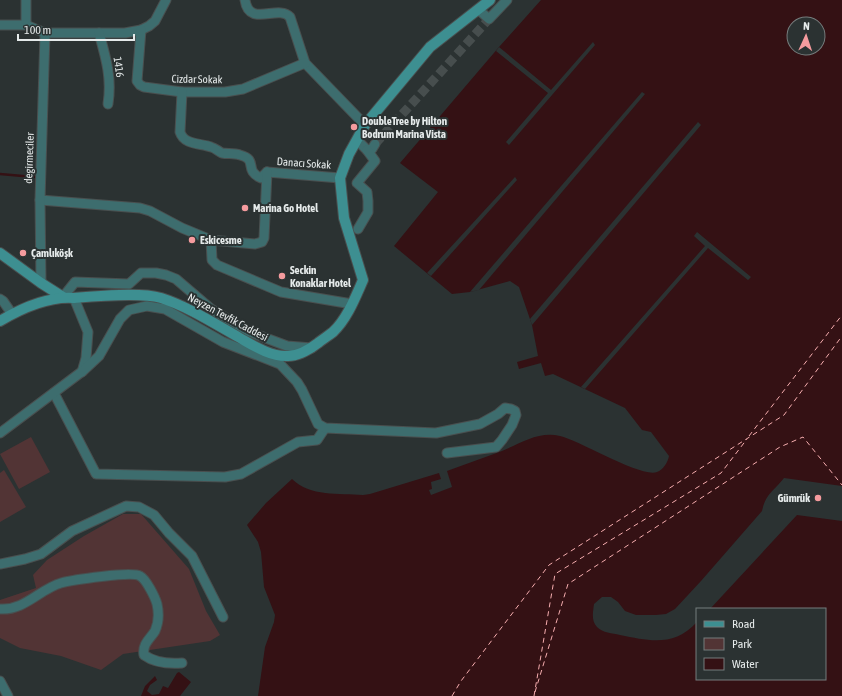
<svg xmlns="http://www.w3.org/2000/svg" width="842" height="696" font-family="'Asap Condensed',sans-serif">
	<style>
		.green { fill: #523435 }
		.water { fill: #341114; fill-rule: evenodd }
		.pier { fill: #2b3232 }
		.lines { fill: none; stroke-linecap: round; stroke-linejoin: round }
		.stream { stroke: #341114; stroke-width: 2.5 }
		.ferry { stroke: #f6adaf; stroke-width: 1; stroke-dasharray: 5 4; stroke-linecap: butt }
		.street-tunnel { stroke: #474e4e; stroke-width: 9; stroke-dasharray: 9 4.5; stroke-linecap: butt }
		.street-casing { stroke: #494f4f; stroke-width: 11 }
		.secondary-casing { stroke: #494f4f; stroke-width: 12 }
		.street { stroke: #3d6d6e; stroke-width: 9 }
		.secondary { stroke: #3d8f91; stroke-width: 10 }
		.poi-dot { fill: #f59b9e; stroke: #2b3232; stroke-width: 1.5 }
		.labels { text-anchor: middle; stroke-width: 4; stroke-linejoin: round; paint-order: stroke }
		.street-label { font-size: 11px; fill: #e5eaea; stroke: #2b3232 }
		.poi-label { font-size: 11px; font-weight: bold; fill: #e5eaea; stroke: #2b3232; text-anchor: start }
	</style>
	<rect width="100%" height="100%" fill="#2b3232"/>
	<!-- green -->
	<g class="green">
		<path d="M31 437 50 472 19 489 0 454Z"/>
		<path d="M4 470 26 507 0 522V473Z"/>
		<path d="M123 514H141L189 569 206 611 220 635 210 641 123 654 101 670 61 656 20 648 0 638V600L36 588 33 575 47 560 84 536Z"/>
	</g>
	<!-- water -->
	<g class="water">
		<path d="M541 0H842V486L784 478C774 491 766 493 762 511L701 581 675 609 666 614 656 615H636L625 611 618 602 611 597H602L594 604C593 612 591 621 597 627 603 633 612 633 620 635 650 641 674 647 697 622V679H825V609H710L797 515 842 521V696H258L265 647 274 622 275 615 264 587 261 552 258 542 247 525 266 503 292 479C310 497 339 493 363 495L370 494 439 473 441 479 431 482 432 489 429 490 431 495 452 487 447 471C465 464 484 458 502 451 521 443 539 431 560 436 579 440 641 478 657 472 663 470 668 462 669 456L651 432 642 430 625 408 553 374 545 376 541 363 519 369 517 362 538 356 532 325 519 287 510 281 470 292 452 294 394 246 438 192 400 163 499 47ZM794 24H818V48H794Z"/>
		<path d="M179 672 191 682 180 696H141L145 686 155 676 157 680 150 685 147 691 152 695 159 694 163 686 168 688 177 673Z"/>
	</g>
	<!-- pier -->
	<g class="pier">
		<path d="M593 42 595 45 509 145 506 142 548 93 496 51 499 47 551 90Z"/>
		<path d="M642 92 645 94 479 290 470 292Z"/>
		<path d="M698 122 701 125 532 325 530 319Z"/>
		<path d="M515 177 517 180 431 276 427 273Z"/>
		<path d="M697 232 751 277 748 280 708 248 585 389 581 387 705 246 694 236Z"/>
	</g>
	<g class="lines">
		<!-- stream -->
		<path class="stream" d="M0 174 34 177"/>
		<!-- ferry -->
		<g class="ferry">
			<path d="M749 436 842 315"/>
			<path d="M535 692 568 584 780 447 803 437 842 485"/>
			<path d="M452 696 461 681 549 565 784 415 842 336"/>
			<path d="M534 696 555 574 721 473 747 439"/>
		</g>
		<!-- street-tunnel -->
		<path class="street-tunnel" d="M375 144 489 19"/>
		<defs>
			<g id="street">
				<path d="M26 0V25"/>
				<path d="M245 0C249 28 278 4 290 17L305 63 365 125"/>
				<path d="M480 11 489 19 507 0"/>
				<path d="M0 25H26L45 33H125L141 30 149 26 155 21 166 0"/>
				<path d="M141 30 137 81 140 85 144 87 182 92H225L243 89 305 63"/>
				<path d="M99 33C106 58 112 78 108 104"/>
				<path d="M182 92 180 132C184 145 200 143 211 147 215 148 218 151 222 153 228 154 234 153 240 155 259 160 243 170 261 178L267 172"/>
				<path d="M359 142 367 150 372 149 375 144"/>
				<path d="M267 172 340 178"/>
				<path d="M40 200 140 208 150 211 182 228 211 240 255 244 262 242 264 238 267 172"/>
				<path d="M358 229 368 212V201L367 192 357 183 375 161 367 150"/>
				<path d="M211 240 212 260 217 265 281 292 352 304"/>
				<path d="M41 283 40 200 45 33"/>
				<path d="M63 297 75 282 129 284 141 273H156L166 275 176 279 211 309 250 332 287 346 312 348"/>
				<path d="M74 298 88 332 86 358 82 372"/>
				<path d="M0 299 3 301 12 314"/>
				<path d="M54 393 96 474 225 477 241 474 298 442 317 440 325 428"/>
				<path d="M0 433 84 370 99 356 120 319 129 310 147 306 165 309 223 342 280 364 297 382 302 390 318 424 325 428 436 433 480 424 498 414 505 408 511 409 515 411 516 415 512 425 502 440 496 447 447 453"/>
				<path d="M0 564 25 559 41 554 72 531 126 506 139 507 154 515 169 533 192 556 223 617"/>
				<path d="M0 609C24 611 40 589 61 583 72 580 132 571 140 576 146 579 155 597 157 604 159 613 159 622 155 631 150 639 142 644 144 655 155 663 168 664 182 663"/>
				<path d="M0 681 8 696"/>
			</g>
			<g id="secondary">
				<path d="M0 253 41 283 63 297"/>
				<path d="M0 321C22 308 48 296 74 298 97 296 140 292 161 298 189 307 215 324 240 338 254 346 271 357 288 356 299 356 310 349 318 343 323 339 328 336 333 332 347 319 355 298 363 280L344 218 340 178 349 154 365 125 430 47 490 0"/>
			</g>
		</defs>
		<!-- street casing -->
		<use href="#street" class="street-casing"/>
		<!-- secondary casing -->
		<use href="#secondary" class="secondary-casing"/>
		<!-- street -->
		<use href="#street" class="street"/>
		<!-- secondary -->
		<use href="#secondary" class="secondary"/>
	</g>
	<!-- markers -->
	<g class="poi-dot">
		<circle cx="354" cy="127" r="4"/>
		<circle cx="245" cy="208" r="4"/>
		<circle cx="192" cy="240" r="4"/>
		<circle cx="23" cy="253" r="4"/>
		<circle cx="282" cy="276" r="4"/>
		<circle cx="818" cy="498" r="4"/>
	</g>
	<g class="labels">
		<!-- street labels -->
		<g class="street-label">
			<text transform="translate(119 67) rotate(81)" y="4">1416</text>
			<text transform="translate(197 79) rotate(1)" y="4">Cizdar Sokak</text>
			<text transform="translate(29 158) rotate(-88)" y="4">degirmeciler</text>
			<text transform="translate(304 163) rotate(4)" y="4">Danacı Sokak</text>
			<text transform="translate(228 317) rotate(28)" y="4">Neyzen Tevfik Caddesi</text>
		</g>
		<!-- poi labels -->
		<g class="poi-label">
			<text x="362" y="125">DoubleTree by Hilton<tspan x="362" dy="13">Bodrum Marina Vista</tspan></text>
			<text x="253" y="212">Marina Go Hotel</text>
			<text x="200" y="244">Eskicesme</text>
			<text x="31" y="257">Çamlıköşk</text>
			<text x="290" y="274">Seckin<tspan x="290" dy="13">Konaklar Hotel</tspan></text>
			<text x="810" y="502" text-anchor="end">Gümrük</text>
		</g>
	</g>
	<!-- legend -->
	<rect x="696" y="608" width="130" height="72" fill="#2b3232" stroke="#757c7c"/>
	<rect x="704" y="621" width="20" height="6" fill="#3d8f91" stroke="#757c7c"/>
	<text x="732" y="628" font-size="12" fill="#e5eaea">Road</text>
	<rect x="704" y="638" width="20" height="12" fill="#523435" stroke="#757c7c"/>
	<text x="732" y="648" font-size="12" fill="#e5eaea">Park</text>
	<rect x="704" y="658" width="20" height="12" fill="#341114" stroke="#757c7c"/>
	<text x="732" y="668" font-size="12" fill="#e5eaea">Water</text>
	<!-- north arrow -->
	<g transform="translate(806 36) rotate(3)"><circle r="19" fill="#2b3232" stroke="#757c7c"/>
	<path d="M0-3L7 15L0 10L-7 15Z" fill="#f59b9e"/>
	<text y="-6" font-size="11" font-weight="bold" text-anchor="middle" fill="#e5eaea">N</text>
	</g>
	<!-- scale -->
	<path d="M18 34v6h116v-6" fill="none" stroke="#e5eaea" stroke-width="2"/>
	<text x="24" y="34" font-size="12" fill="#e5eaea" stroke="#2b3232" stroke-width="3" paint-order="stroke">100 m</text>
</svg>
